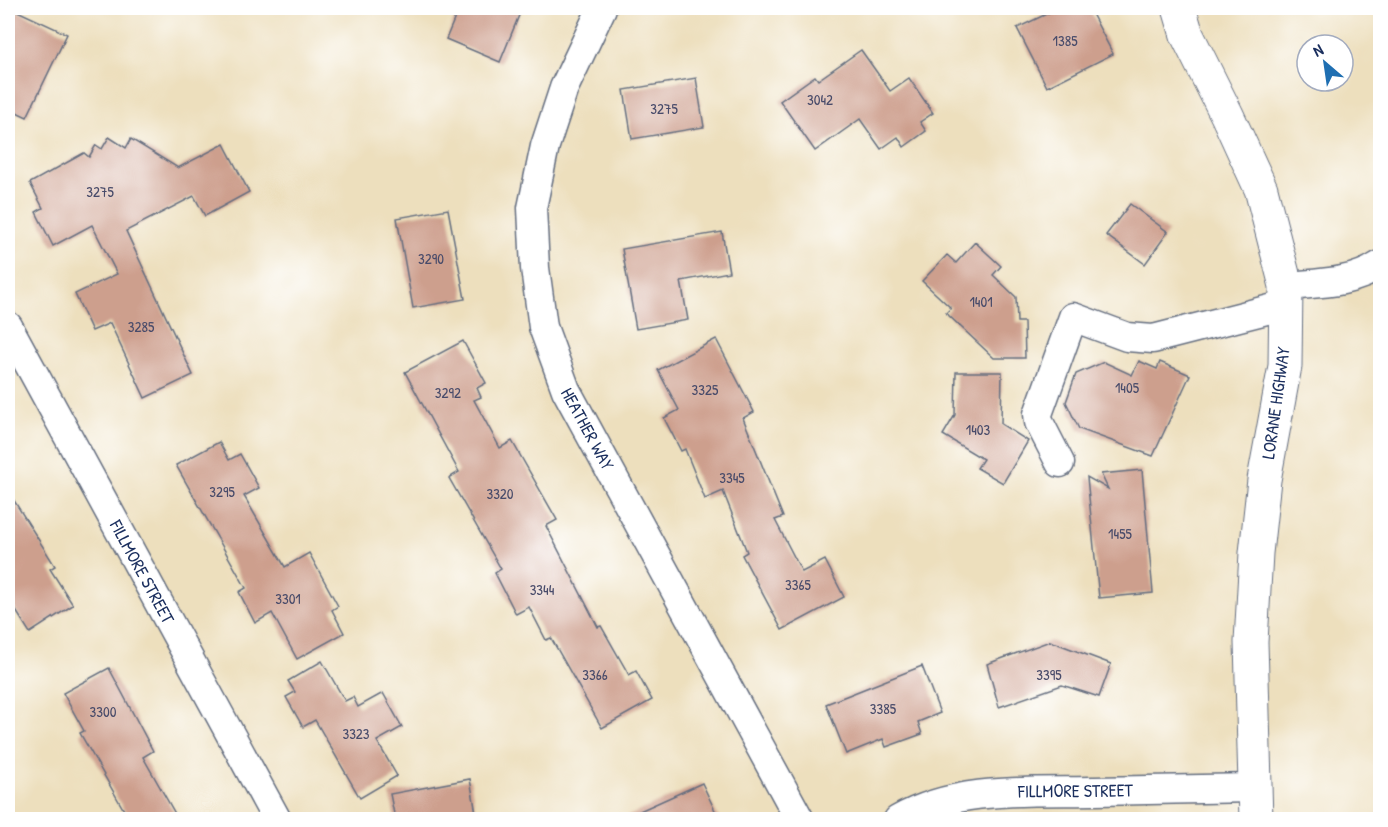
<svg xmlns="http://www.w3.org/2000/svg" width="1388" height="827" font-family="'Patrick Hand',sans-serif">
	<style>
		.building { fill: #cd9f8d }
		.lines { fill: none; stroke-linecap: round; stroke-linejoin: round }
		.street-casing { stroke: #646d7f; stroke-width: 31 }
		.secondary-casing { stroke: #646d7f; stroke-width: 35 }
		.street { stroke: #fff; stroke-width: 28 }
		.secondary { stroke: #fff; stroke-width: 33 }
		.labels { text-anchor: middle; stroke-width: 4.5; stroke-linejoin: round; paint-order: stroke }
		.number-label { font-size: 15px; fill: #484b6a }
		.street-label { font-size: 18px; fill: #1b2f5e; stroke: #fff }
	</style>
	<rect width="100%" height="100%" fill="#fff"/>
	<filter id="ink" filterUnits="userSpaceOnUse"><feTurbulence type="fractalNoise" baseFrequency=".0167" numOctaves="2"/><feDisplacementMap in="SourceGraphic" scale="12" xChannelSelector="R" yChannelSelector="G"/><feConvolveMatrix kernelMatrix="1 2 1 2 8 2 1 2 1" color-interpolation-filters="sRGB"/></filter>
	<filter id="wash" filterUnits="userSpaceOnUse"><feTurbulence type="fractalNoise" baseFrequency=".008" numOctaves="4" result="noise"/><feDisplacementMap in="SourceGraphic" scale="24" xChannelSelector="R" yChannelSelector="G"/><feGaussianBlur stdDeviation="1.35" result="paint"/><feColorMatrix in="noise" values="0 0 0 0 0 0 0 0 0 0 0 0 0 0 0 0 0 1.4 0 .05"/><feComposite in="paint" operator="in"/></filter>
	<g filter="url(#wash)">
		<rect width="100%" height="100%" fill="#eddfbd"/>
		<g id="blocks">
			<!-- building -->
			<g class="building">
				<path d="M8 8H11L67 34 27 117 8 108Z"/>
				<path d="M459 8H522L500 62 446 39Z"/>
				<path d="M1059 8H1089L1113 54 1047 87 1017 28Z"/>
				<path d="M861 50 890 91 909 78 933 113 920 122 926 131 904 147 898 137 881 149 860 119 815 151 780 101 815 76 818 80Z"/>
				<path d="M696 78 704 127 632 139 624 90Z"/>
				<path d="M109 137 126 148 131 139 178 168 224 144 249 192 205 216 194 196 126 231 193 375 145 398 110 323 92 331 75 294 117 274 92 225 53 246 36 212 43 208 30 183 84 153 89 157 96 145 102 149Z"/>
				<path d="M1130 204 1168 232 1145 264 1106 235Z"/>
				<path d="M448 209 465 299 413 308 397 218Z"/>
				<path d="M722 232 729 272 681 281 688 320 636 329 622 249Z"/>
				<path d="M975 242 1001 266 993 275 1016 297 1017 322H1024L1025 358H994L946 313 951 308 922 281 947 255 956 263Z"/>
				<path d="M716 339 754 412 743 418 783 517 775 520 802 572 825 560 844 597 782 630 742 555 747 552 723 491 705 499 685 449 681 451 664 418 679 410 658 370Z"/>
				<path d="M463 341 486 383 477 388 481 397 474 400 500 448 512 441 557 520 546 526 598 627 601 626 629 675 636 671 652 700 602 728 551 638 546 640 529 607 516 614 495 573 501 569 449 478 459 472 405 372Z"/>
				<path d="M1139 361 1157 369 1160 362 1190 375 1153 456 1079 429 1066 402 1076 374 1104 362 1132 375Z"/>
				<path d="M956 372H1002L1001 424 1028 441 1003 483 977 468 983 459 943 435 955 415Z"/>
				<path d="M219 442 229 460 240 454 259 488 244 496 285 567 309 553 338 606 332 610 344 633 297 659 272 613 255 623 239 592 246 588 176 465Z"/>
				<path d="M1142 470 1153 593 1099 598 1087 477 1108 489 1101 474Z"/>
				<path d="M8 491 55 566 50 569 73 605 30 633 8 598Z"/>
				<path d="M1050 641 1111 664 1099 697 1062 685 999 707 987 664Z"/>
				<path d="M322 661 345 701 353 697 358 707 383 693 402 727 377 741 397 776 360 798 315 720 303 727 286 697 295 692 288 681Z"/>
				<path d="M922 666 940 713 918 722 922 734 886 747 883 739 846 754 826 704Z"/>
				<path d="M109 668 153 751 143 757 178 819H129L80 733 84 731 63 693Z"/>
				<path d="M470 779 477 819H395L390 794Z"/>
				<path d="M702 783 719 819H622Z"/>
			</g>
		</g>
	</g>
	<g filter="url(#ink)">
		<use href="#blocks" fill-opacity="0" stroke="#646d7f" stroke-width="1.5"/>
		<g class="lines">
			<defs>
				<g id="street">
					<path id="s1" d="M602 8 564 88 545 146 532 208 535 268 543 327 566 390 800 820"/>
					<path d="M1286 286C1318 283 1352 284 1380 265"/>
					<path id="s2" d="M8 326 277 820"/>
					<path d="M1060 463 1039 422 1038 414 1073 317 1127 337 1153 339 1286 305"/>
					<path id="s3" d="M898 820C957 786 1030 792 1095 791 1149 790 1202 789 1255 788"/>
				</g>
				<path id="secondary" d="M1179 8 1187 35 1227 115 1261 189 1286 286 1285 366 1264 480 1256 553 1251 642 1256 820"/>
			</defs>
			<!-- street casing -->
			<use href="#street" class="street-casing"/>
			<!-- secondary casing -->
			<use href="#secondary" class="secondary-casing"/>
			<!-- street -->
			<use href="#street" class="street"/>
			<!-- secondary -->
			<use href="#secondary" class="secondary"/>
		</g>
	</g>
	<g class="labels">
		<!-- number labels -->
		<g class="number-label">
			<text x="1065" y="46">1385</text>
			<text x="820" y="105">3042</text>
			<text x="664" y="114">3275</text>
			<text x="100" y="197">3275</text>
			<text x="431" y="264">3290</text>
			<text x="981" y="307">1401</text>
			<text x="141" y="332">3285</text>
			<text x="1127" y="393">1405</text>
			<text x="705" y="395">3325</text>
			<text x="448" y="398">3292</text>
			<text x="978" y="435">1403</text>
			<text x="732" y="483">3345</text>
			<text x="222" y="497">3295</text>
			<text x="500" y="499">3320</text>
			<text x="1120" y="539">1455</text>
			<text x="798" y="590">3365</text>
			<text x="542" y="595">3344</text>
			<text x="288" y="604">3301</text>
			<text x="595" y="680">3366</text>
			<text x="1049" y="680">3395</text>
			<text x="883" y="714">3385</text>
			<text x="103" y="717">3300</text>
			<text x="356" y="739">3323</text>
		</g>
		<!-- street labels -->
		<g class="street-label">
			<text transform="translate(1276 403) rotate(-82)" y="6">LORANE HIGHWAY</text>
			<text dy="6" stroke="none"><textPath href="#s1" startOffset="444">HEATHER WAY</textPath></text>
			<text dy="6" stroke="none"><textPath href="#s2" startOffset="280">FILLMORE STREET</textPath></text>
			<text dy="6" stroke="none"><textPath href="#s3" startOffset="182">FILLMORE STREET</textPath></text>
		</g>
	</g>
	<!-- margin -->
	<rect width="1388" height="827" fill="none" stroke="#fff" stroke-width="30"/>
	<!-- north arrow -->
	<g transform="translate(1325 63) rotate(331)"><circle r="28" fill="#ffffff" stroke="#a4acbf" stroke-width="1.5"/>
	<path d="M0-4.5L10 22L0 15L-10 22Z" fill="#1f6fb2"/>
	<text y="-9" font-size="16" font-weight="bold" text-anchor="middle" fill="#1b2f5e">N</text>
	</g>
</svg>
